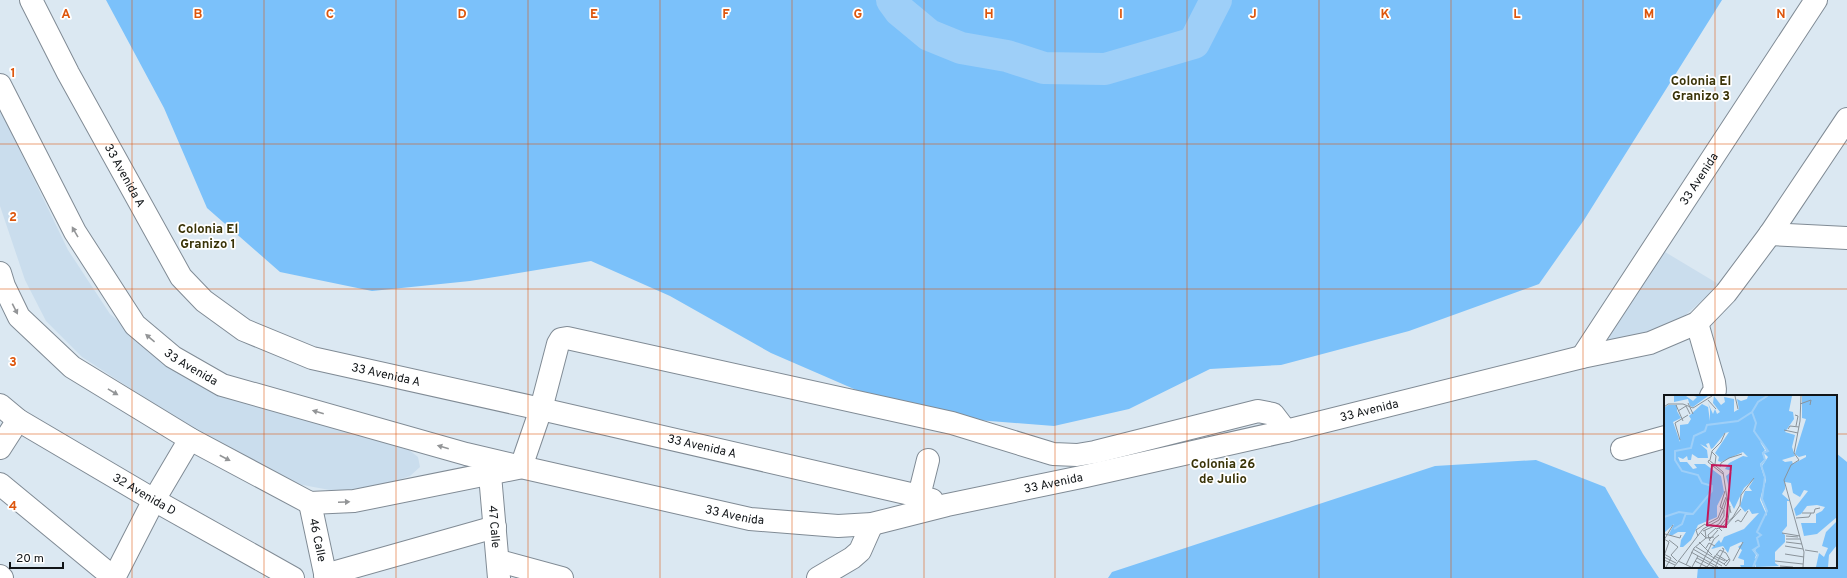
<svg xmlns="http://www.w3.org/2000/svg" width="1847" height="578" font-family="Overpass,sans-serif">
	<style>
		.built { fill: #cadded }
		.green { fill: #7bc1fa }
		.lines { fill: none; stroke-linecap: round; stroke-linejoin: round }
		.river { stroke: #9ecff8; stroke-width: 32 }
		.minor-casing { stroke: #808b95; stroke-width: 24 }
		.minor { stroke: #fff; stroke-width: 22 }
		.oneway { fill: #939597 }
		.grid { fill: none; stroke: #dd560d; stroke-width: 1; stroke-opacity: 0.55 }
		.labels { text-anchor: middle; stroke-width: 3.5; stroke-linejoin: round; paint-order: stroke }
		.street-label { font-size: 12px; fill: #101417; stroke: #fff }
		.neighbourhood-label { font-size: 13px; font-weight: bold; fill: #393307; stroke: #fff }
		.inset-river { fill: none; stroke: #9ecff8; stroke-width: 2 }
		.inset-road { fill: none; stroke: #8a939a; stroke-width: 1 }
		.view { fill: #c2185b; fill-opacity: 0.15; stroke: #c2185b; stroke-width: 2 }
		.inset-edge { fill: none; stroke: #101417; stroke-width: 2 }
		.grid-label { font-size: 13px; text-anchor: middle; font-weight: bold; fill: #dd560d; stroke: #fff; stroke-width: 3.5; stroke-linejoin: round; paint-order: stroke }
	</style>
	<rect width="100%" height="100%" fill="#dbe8f2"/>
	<!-- built -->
	<g class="built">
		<path d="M0 109 68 250 110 314 157 354 365 437 409 450 418 457 420 467 410 476 379 486 335 491 287 482 250 466 82 357 46 321 25 280 0 206Z"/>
		<path d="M1660 249 1720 285 1682 318 1648 332 1593 351Z"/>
	</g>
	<!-- green -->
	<g class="green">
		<path d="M106 0H1722L1584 220 1539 284 1409 331 1281 365 1210 369 1129 409 1054 426 914 415 771 353 670 296 591 261 470 281 372 291 280 272 207 208 164 108Z"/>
		<path d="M1836 453 1847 462V578H1697L1698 567H1836Z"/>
		<path d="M1536 460 1605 487 1643 554 1659 578H1108L1112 572 1435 466Z"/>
	</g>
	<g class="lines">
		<!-- river -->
		<path class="river" d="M892 0 900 11 929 35 961 48 1007 56 1044 68 1105 69 1194 43 1216 0"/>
		<defs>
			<g id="minor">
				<path id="s1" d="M31 0 68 73 181 277 204 301 244 330 312 358 541 409 919 496"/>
				<path id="s2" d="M0 85 75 232 135 325 173 357 222 385 466 454 521 467 750 519 838 526 872 524 947 505 1086 476 1286 431 1582 357 1650 343 1697 323 1726 293 1770 234 1847 119"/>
				<path d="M1770 234 1847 238"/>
				<path d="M0 273 4 286 19 317 72 367 190 439 310 503 354 501 518 468"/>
				<path d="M1697 323 1714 382 1715 390 1711 396"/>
				<path id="s3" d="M1582 357 1816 0"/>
				<path id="s4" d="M0 405 18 420 154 500 293 578"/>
				<path d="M0 448 18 420"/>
				<path d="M1622 449 1665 437"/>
				<path d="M928 460 919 496 932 500"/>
				<path d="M521 467 541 409 558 344 561 339 567 338 952 423 1053 454 1077 455 1095 452 1258 411 1273 414 1286 431"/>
				<path id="s5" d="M490 475 499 578"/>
				<path d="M0 484 114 578"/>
				<path id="s6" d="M310 503 326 578"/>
				<path d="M499 561 562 578"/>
				<path d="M325 575 495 527"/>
				<path d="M0 576 2 578"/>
				<path d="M114 578 154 500 190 439"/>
				<path d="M818 578 852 558 860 551 872 524"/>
			</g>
		</defs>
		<!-- minor casing -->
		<use href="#minor" class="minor-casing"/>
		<!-- minor -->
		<use href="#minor" class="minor"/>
	</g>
	<!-- one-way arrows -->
	<defs><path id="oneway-solid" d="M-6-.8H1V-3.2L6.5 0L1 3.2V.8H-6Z"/></defs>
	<g class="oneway">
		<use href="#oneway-solid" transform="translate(75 232) rotate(-120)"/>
		<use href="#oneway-solid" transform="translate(15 309) rotate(63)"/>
		<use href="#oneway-solid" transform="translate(150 338) rotate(-140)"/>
		<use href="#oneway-solid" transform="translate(113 392) rotate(31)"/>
		<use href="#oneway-solid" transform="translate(318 412) rotate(-164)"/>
		<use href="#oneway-solid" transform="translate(443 447) rotate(-164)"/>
		<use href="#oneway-solid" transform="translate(225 458) rotate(28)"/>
		<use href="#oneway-solid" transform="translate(344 502) rotate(-2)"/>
	</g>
	<!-- grid -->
	<path class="grid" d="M132 0V578M264 0V578M396 0V578M528 0V578M660 0V578M792 0V578M924 0V578M1055 0V578M1187 0V578M1319 0V578M1451 0V578M1583 0V578M1715 0V396M0 144H1847M0 289H1847M0 434H1665M1836 434H1847M1715 567V578"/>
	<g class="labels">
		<!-- street labels -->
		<g class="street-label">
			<text dy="4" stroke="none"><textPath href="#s1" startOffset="199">33 Avenida A</textPath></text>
			<text dy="4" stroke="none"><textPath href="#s3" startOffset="213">33 Avenida</textPath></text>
			<text dy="4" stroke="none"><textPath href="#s2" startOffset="346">33 Avenida</textPath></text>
			<text dy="4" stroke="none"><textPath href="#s1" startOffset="547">33 Avenida A</textPath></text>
			<text dy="4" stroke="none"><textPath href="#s2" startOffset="1559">33 Avenida</textPath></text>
			<text dy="4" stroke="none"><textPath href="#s1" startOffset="871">33 Avenida A</textPath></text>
			<text dy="4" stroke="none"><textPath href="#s2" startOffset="1235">33 Avenida</textPath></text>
			<text dy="4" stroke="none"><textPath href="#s4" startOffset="170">32 Avenida D</textPath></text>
			<text dy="4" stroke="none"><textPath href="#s2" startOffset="911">33 Avenida</textPath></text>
			<text dy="4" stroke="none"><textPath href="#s5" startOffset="52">47 Calle</textPath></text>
			<text dy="4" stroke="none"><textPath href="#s6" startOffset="38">46 Calle</textPath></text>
		</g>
		<!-- neighbourhood labels -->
		<g class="neighbourhood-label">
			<text x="1701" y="85">Colonia El<tspan x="1701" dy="15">Granizo 3</tspan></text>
			<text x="208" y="233">Colonia El<tspan x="208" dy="15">Granizo 1</tspan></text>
			<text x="1223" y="468">Colonia 26<tspan x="1223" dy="15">de Julio</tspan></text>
		</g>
	</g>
	<!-- overview -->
	<g transform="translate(1664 395)">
		<rect width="173" height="173" fill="#dbe8f2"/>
		<path d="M10 1H22L29 6 33 2 30 1H44L29 12 26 11 24 4 10 7ZM50 1 57 10 61 7 60 2 70 4V17L75 14 73 4 77 6 83 4 84 1H102L96 6 104 1H128L125 16 129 17 130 24 121 37 131 40 128 52 131 61 118 65 121 67 128 66 129 69 142 62V60L135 62 131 59 142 24 138 23V1H173V122L153 139 140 141 137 128H152V119L158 116 161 112 153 110 143 111 137 119 132 121 130 114 144 96 140 95 136 102 129 98 127 88 121 87V94L118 99 126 106H123V131L118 137 121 140V147L111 157V168L115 171 92 172 90 165 94 160 91 155 95 151 89 156 92 160 90 166 91 172H77L76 170H80V165L74 163 78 155 74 152 79 148 77 147 66 152 64 158 59 151 47 154 55 145 57 148 60 142 80 134 95 118 88 119 85 114 81 117 76 111 81 96H88L85 92 90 84 80 93 70 114 65 104 66 97 62 81 68 76 61 74 65 68 79 61 84 62 79 57 57 67 54 66 55 62 51 58 65 37 61 38 49 53 47 54 45 48 42 49 44 53 36 49 43 55 44 63H34L28 59 27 65H24L23 61 19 64 14 62 16 67H23L29 74 33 73 30 69H41L57 81 60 97 53 111V122L34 130 27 145 19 152H16L17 145 22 137H14L7 141 5 139 10 129 0 138V13L4 10H13V16L17 23 9 27 16 47V30L24 29 27 24 25 21 38 9 44 12 46 26V14L44 8 49 19 51 14 53 19 56 17 49 8ZM96 47 101 51 102 56 99 57 104 62 98 71 102 85 97 104 103 118V121L96 105 101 85 96 69 101 64 98 58 101 55ZM173 126V150L165 160 164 172H152L155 158 160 162 164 153 158 151 162 137Z" fill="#7bc1fa" fill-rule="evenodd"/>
		<path class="inset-river" d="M88 17 92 28 90 36 104 56 99 58 101 65 97 70 101 82 98 104 103 116 93 137 97 140 93 143 95 151 89 155 94 160 89 172M0 122 15 117 29 119 48 96V91L38 88 34 80 18 76 11 65V56L27 53 30 41 41 36 43 30 74 26 88 17 94 7 103 1M10 134 18 129 22 118"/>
		<path class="inset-road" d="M71 1 74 14M137 1 136 26 130 58 135 65 127 70 120 85 140 157 139 172M44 5 52 14M24 8 29 19M136 9 147 5 146 10M12 10 19 26M0 12 4 9H19L29 13 48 1M14 16 22 11 26 19M131 20 134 21 132 31M124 34 126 31 135 32M120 35 134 38M16 45 11 28 24 20M48 57 52 61 51 69M45 65 44 67 59 79M46 65 48 56 57 47 61 38M56 72 57 68 65 63 78 59M63 103 67 118M59 114 56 112 61 96M138 118H150L151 114 156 113M132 123 145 122 147 118M64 125 66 111M71 127 74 125 77 127 84 116M41 130 54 123 62 102M57 131 60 133 77 114M52 134 58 132 69 122 76 110 77 100 90 83M39 136 55 129 60 121V115M58 136 55 133 64 121M37 138 42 143 50 142M118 138 136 141M1 139 16 143 17 140M34 141 32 135 41 129M122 141 134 142M0 144 5 147 0 161M46 144 54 135M122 144H136M0 145 9 130M5 145 14 152 7 160 13 166M46 146 44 140 52 133M35 147 48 160M122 147 138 149M121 151 139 154M32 152 60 169M42 153 45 148 51 151M29 154 58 171M141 155 154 157M27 157 54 172M0 159 7 163 2 172M52 159 63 166M121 159 140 162M50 161 61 166M0 162 12 168M33 163 50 172M0 165 11 170M14 166 27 172M31 166 43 172M69 166 79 147M111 166 139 169M22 170 30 153 42 143 41 135M116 171 129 172M10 172 39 134 55 125 60 114 63 103 59 77 45 65M28 172 34 161M36 172 50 144 55 140M43 172 56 155 62 158 66 165 62 171 60 169 65 164M51 172 60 154 58 153"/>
		<path class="view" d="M48 70 67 71 62 132 43 130Z"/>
		<rect width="173" height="173" class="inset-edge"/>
	</g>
	<g class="grid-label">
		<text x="66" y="18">A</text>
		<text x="198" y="18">B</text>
		<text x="330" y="18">C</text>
		<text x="462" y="18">D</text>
		<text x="594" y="18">E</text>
		<text x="726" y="18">F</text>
		<text x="858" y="18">G</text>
		<text x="989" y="18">H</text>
		<text x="1121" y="18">I</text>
		<text x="1253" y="18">J</text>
		<text x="1385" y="18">K</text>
		<text x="1517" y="18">L</text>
		<text x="1649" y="18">M</text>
		<text x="1781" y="18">N</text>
		<text x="13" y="77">1</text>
		<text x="13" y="221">2</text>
		<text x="13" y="366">3</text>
		<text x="13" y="510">4</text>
	</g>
	<!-- scale -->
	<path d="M10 562v6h53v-6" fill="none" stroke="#101417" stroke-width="2"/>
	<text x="16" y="562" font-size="12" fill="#101417" stroke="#ffffff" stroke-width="3" paint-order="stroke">20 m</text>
</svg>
